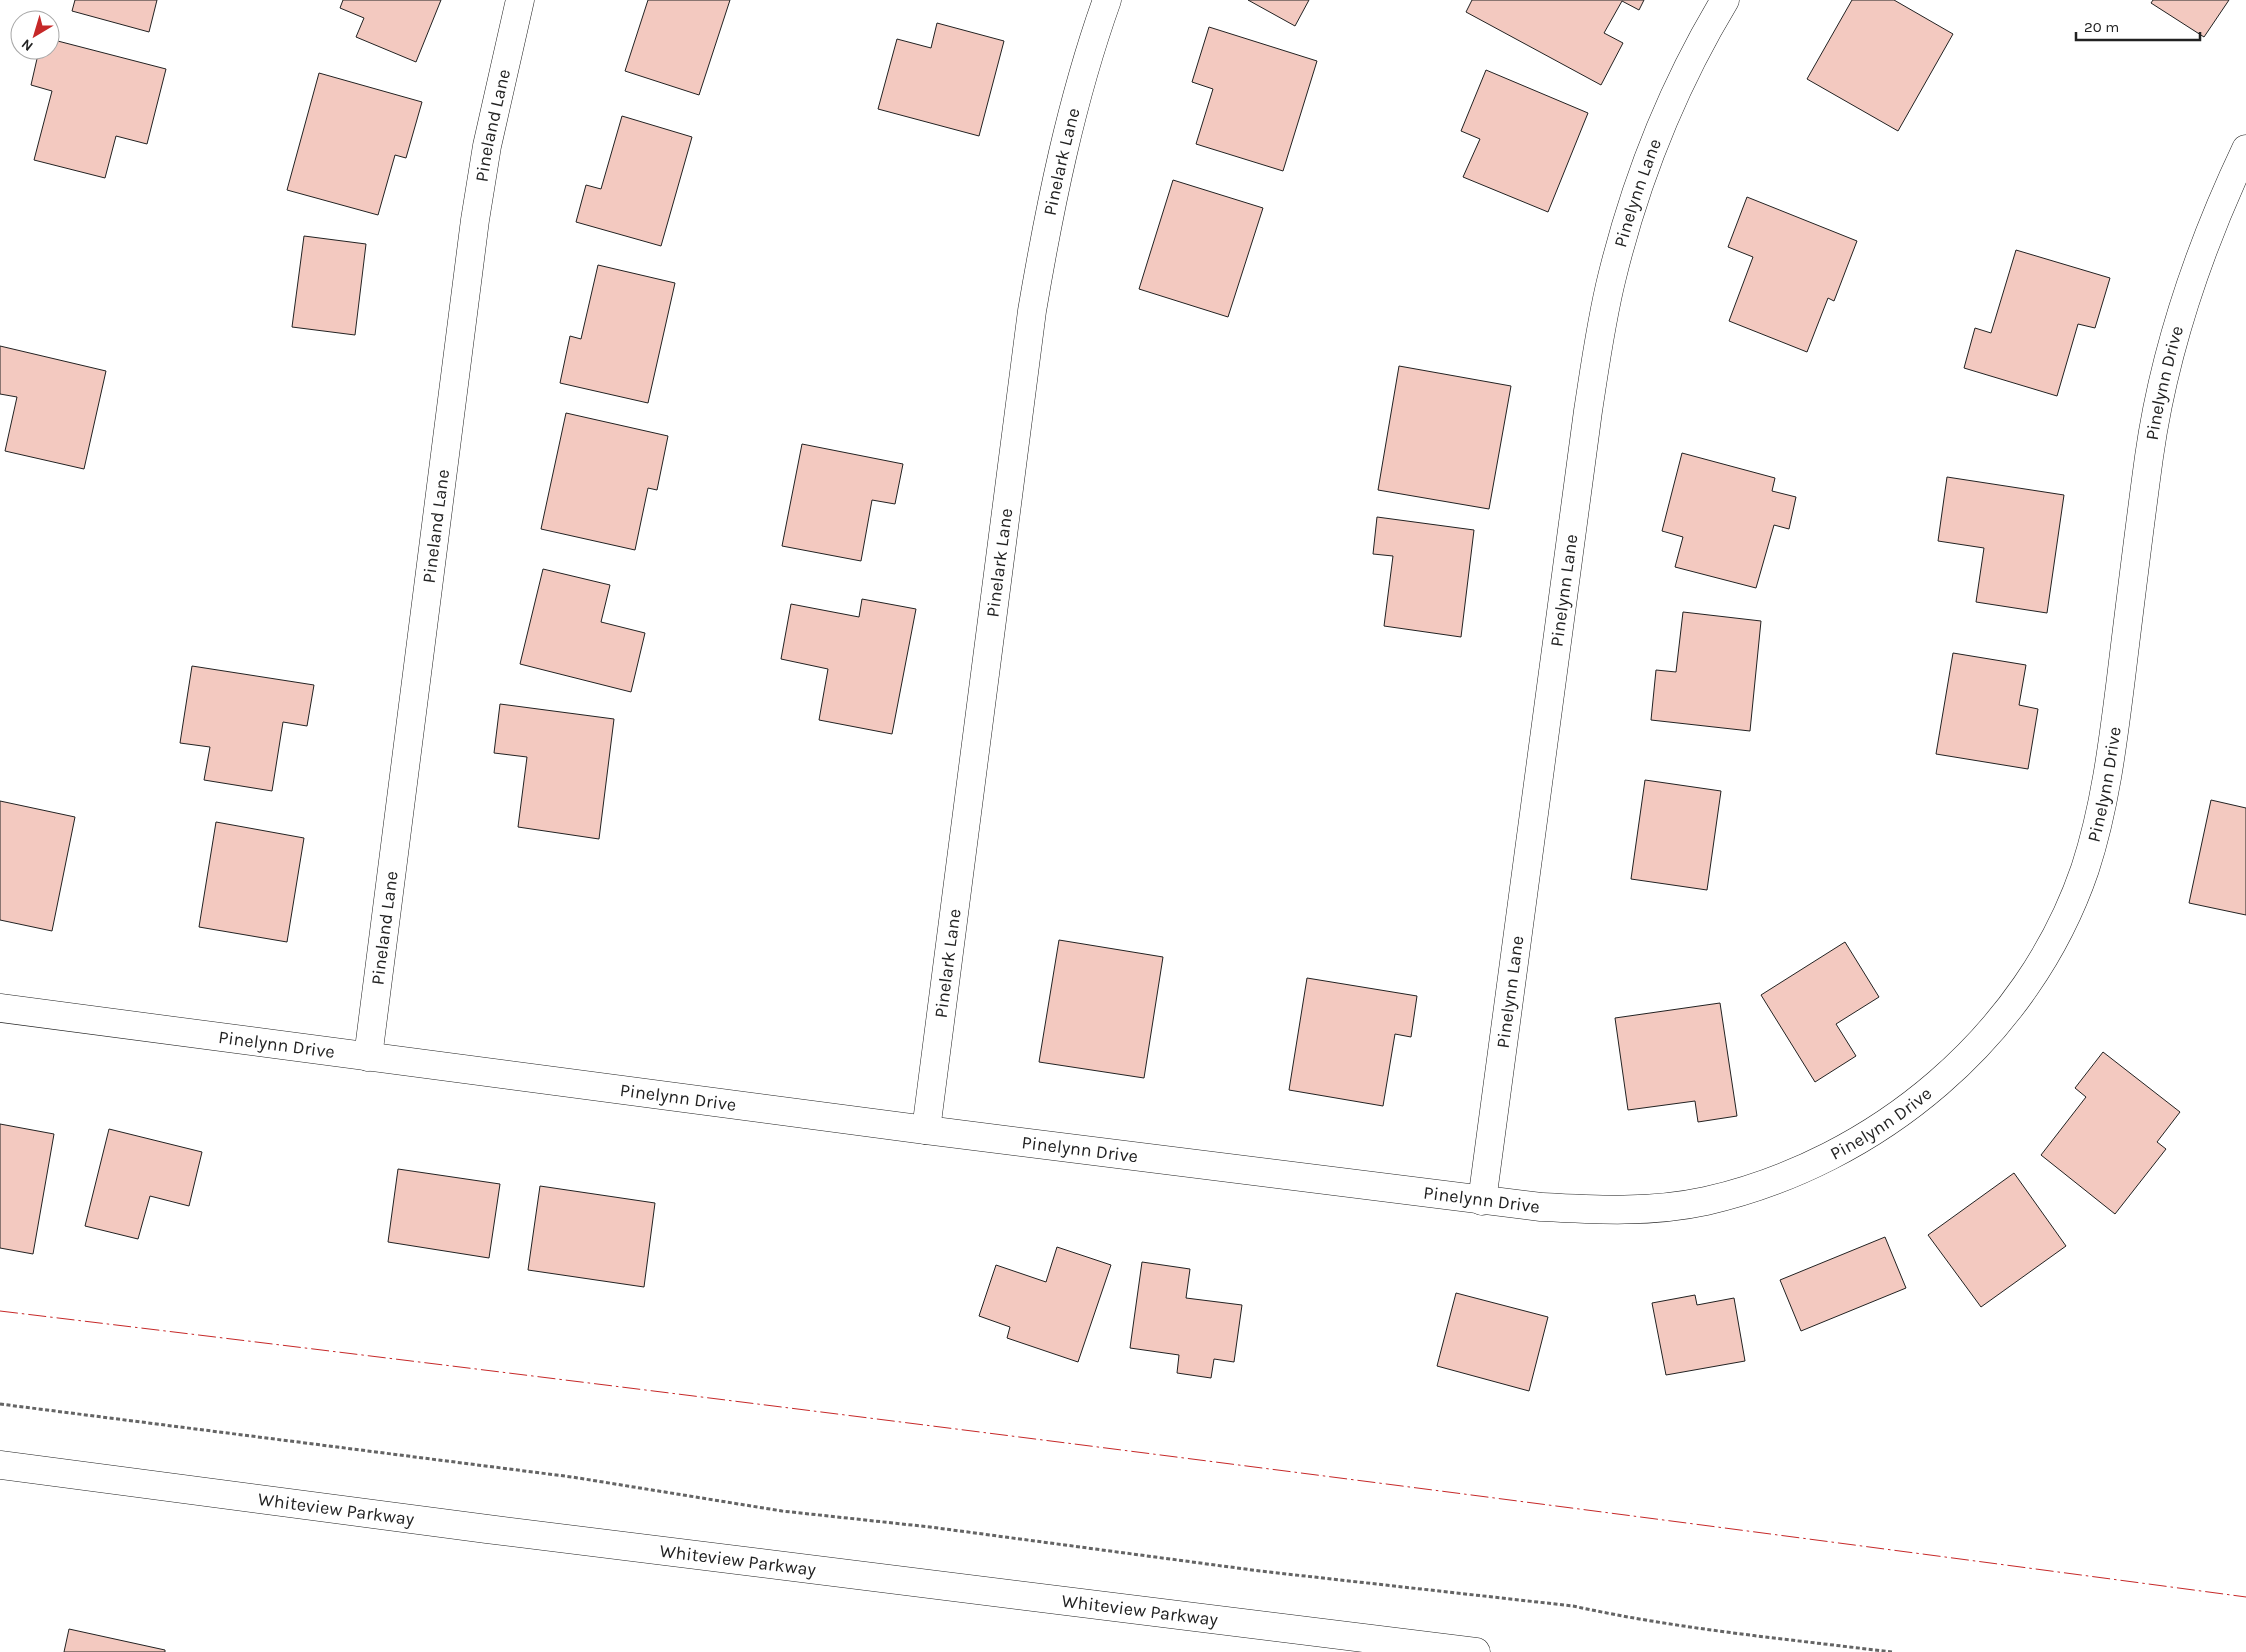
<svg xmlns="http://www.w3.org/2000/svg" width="2246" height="1652" font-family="Karla,sans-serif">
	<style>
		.building { fill: #f3c9c0; stroke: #222 }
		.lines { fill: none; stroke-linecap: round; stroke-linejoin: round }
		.street-casing { stroke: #222; stroke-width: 29 }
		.secondary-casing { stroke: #222; stroke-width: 29 }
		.path { stroke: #646464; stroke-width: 3; stroke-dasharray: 4 2.5; stroke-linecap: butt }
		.street { stroke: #fff; stroke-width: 28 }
		.secondary { stroke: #fff; stroke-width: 28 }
		.power { stroke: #c62828; stroke-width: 1; stroke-dasharray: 18 4 2.5 4; stroke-linecap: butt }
		.labels { text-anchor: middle; stroke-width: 4; stroke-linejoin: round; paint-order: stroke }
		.street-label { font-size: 18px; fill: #222; stroke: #fff }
	</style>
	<rect width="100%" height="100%" fill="#fff"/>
	<!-- building -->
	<g class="building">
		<path d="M75 0H157L149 32 72 11Z"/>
		<path d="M343 0H441L416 62 356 37 364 18 340 8Z"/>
		<path d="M648 0H730L699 95 625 71Z"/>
		<path d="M1248 0H1309L1295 26Z"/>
		<path d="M1472 0H1644L1639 10 1622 1 1604 33 1623 43 1601 85 1466 12Z"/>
		<path d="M1852 0H1894L1953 34 1898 131 1807 79Z"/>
		<path d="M2153 0H2229L2204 37 2151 3Z"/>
		<path d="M937 23 1004 41 979 136 878 109 897 39 931 48Z"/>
		<path d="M1209 27 1317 61 1283 171 1196 144 1213 89 1192 82Z"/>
		<path d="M50 39 166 69 147 144 116 136 105 178 34 160 52 91 31 85 39 50H50Z"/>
		<path d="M1486 70 1588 113 1548 212 1463 177 1480 139 1461 131Z"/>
		<path d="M319 73 422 102 406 158 395 155 378 215 287 190Z"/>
		<path d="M622 116 692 137 661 246 576 222 586 185 601 189Z"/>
		<path d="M1173 180 1263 208 1228 317 1139 289Z"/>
		<path d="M1747 197 1857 241 1834 301 1828 298 1807 352 1729 321 1753 257 1728 247Z"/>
		<path d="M304 236 366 244 355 335 292 327Z"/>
		<path d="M2016 250 2110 278 2095 328 2078 324 2057 396 1964 368 1975 328 1991 333Z"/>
		<path d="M598 265 675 283 648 403 560 383 570 336 581 339Z"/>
		<path d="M0 346 106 371 84 469 5 451 17 397 0 394Z"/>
		<path d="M1399 366 1511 386 1489 509 1378 490Z"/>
		<path d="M566 413 668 436 657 490 648 488 635 550 541 529Z"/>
		<path d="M802 444 903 464 895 504 872 500 861 561 782 546Z"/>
		<path d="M1682 453 1775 478 1772 491 1796 497 1789 529 1774 525 1756 588 1675 567 1683 537 1662 531Z"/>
		<path d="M1947 477 2064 495 2047 613 1976 602 1984 548 1938 541Z"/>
		<path d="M1377 517 1474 530 1461 637 1384 626 1393 556 1373 554Z"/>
		<path d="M543 569 610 585 601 622 645 633 631 692 520 664Z"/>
		<path d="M862 599 916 609 892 734 819 720 828 669 781 659 791 604 859 617Z"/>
		<path d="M1683 612 1761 621 1750 731 1651 720 1656 670 1676 672Z"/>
		<path d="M1953 653 2026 665 2019 705 2038 709 2028 769 1936 754Z"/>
		<path d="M192 666 314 685 307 726 283 722 272 791 204 780 210 747 180 743Z"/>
		<path d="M500 704 614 719 599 839 518 827 527 757 494 753Z"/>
		<path d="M1645 780 1721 791 1707 890 1631 879Z"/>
		<path d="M2211 800 2246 808V915L2189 903Z"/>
		<path d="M0 801 75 817 52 931 0 920Z"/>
		<path d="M216 822 304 838 287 942 199 927Z"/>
		<path d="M1059 940 1163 957 1144 1078 1039 1062Z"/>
		<path d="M1845 942 1879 997 1836 1024 1856 1056 1815 1082 1761 995Z"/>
		<path d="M1307 978 1417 996 1411 1037 1395 1034 1383 1106 1289 1090Z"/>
		<path d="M1720 1003 1737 1116 1698 1122 1695 1101 1628 1110 1615 1018Z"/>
		<path d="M2103 1052 2180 1112 2157 1142 2166 1149 2115 1214 2041 1155 2086 1097 2075 1088Z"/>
		<path d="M0 1124 54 1134 33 1254 0 1248Z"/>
		<path d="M109 1129 202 1152 189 1206 150 1196 138 1239 85 1226Z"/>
		<path d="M398 1169 500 1184 489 1258 388 1242Z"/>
		<path d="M2014 1173 2066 1246 1981 1307 1928 1235Z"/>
		<path d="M540 1186 655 1203 644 1287 528 1270Z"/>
		<path d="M1885 1237 1906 1288 1801 1331 1780 1280Z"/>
		<path d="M1057 1247 1111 1265 1078 1362 1007 1338 1010 1327 979 1316 996 1265 1046 1282Z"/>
		<path d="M1142 1262 1190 1269 1186 1298 1242 1305 1234 1362 1214 1359 1211 1378 1177 1373 1179 1355 1130 1348Z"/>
		<path d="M1456 1293 1548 1317 1529 1391 1437 1366Z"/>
		<path d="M1695 1295 1697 1305 1734 1298 1745 1361 1666 1375 1652 1303Z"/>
		<path d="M69 1629 165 1650V1652H64Z"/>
	</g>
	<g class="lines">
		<defs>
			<g id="street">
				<path id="s1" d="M0 1008 926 1130 1541 1207C1597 1210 1651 1213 1706 1201 1877 1162 2028 1036 2085 869 2105 808 2113 742 2121 678 2130 604 2139 530 2149 457 2164 350 2200 246 2246 149"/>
				<path id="s2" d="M368 1057 475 220 487 146 520 0"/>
				<path id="s3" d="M926 1130 1032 311C1050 205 1071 101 1107 0"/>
				<path id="s4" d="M1482 1201 1588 411C1595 366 1601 321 1612 277 1636 179 1673 86 1725 0"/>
			</g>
			<g id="secondary">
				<path id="s5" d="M0 1465 487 1529 1476 1652"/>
			</g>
		</defs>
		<!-- street casing -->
		<use href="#street" class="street-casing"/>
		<!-- secondary casing -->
		<use href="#secondary" class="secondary-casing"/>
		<!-- path -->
		<path class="path" d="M0 1404 572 1477 782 1511 930 1527 1260 1571 1573 1606C1677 1629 1786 1639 1892 1652"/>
		<!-- street -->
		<use href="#street" class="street"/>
		<!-- secondary -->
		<use href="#secondary" class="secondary"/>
		<!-- power -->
		<path class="power" d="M0 1311C749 1401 1498 1497 2246 1597"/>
	</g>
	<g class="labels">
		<!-- street labels -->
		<g class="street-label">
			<text dy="6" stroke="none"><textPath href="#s2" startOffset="940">Pineland Lane</textPath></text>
			<text dy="6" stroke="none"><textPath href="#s3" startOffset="978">Pinelark Lane</textPath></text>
			<text dy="6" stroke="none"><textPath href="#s4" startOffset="1021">Pinelynn Lane</textPath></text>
			<text dy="6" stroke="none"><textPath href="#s1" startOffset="2738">Pinelynn Drive</textPath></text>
			<text dy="6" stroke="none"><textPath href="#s2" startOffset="535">Pineland Lane</textPath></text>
			<text dy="6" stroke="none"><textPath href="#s3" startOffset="572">Pinelark Lane</textPath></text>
			<text dy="6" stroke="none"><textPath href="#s4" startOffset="616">Pinelynn Lane</textPath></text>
			<text dy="6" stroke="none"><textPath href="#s1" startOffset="2332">Pinelynn Drive</textPath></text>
			<text dy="6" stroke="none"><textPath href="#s2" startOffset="130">Pineland Lane</textPath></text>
			<text dy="6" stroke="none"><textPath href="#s3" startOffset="168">Pinelark Lane</textPath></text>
			<text dy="6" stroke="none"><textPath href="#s4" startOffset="211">Pinelynn Lane</textPath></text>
			<text dy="6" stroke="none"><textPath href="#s1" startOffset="279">Pinelynn Drive</textPath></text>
			<text dy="6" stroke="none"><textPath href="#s1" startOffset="684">Pinelynn Drive</textPath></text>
			<text dy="6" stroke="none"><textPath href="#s1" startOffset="1912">Pinelynn Drive</textPath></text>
			<text dy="6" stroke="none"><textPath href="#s1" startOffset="1089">Pinelynn Drive</textPath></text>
			<text dy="6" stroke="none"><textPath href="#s1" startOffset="1494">Pinelynn Drive</textPath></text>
			<text dy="6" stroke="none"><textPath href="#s5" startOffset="339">Whiteview Parkway</textPath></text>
			<text dy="6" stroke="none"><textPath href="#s5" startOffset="744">Whiteview Parkway</textPath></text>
			<text dy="6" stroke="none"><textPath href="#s5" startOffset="1149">Whiteview Parkway</textPath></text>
		</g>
	</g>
	<!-- north arrow -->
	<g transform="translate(35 35) rotate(218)"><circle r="24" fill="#ffffff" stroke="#a7a7a7"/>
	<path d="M0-4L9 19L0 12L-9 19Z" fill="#c62828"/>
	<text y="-8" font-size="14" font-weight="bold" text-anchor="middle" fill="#222222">N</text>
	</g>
	<!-- scale -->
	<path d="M2076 32v8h124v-8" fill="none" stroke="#222222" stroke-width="2.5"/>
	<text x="2084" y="32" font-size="15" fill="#222222" stroke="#ffffff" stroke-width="4" paint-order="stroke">20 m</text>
</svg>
